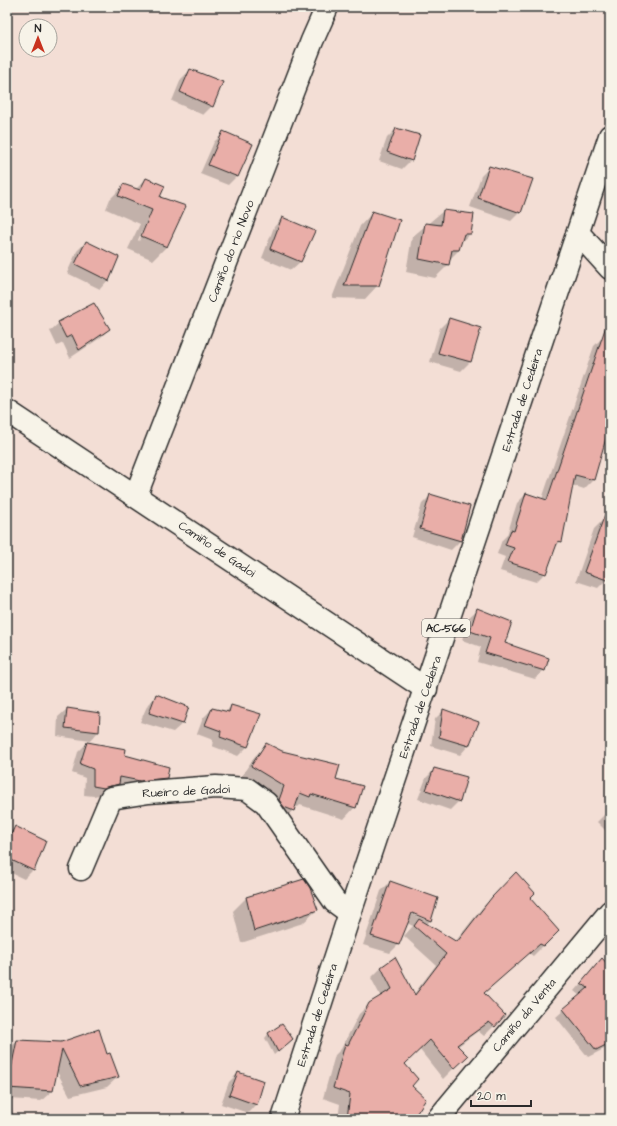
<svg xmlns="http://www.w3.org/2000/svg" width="617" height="1126" font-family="'Architects Daughter',sans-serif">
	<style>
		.shadow { fill: #0003; fill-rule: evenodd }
		.building { fill: #e9aea8; stroke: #2b2b2b }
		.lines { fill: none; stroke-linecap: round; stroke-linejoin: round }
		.minor-casing { stroke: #2b2b2b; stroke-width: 25 }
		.major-casing { stroke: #2b2b2b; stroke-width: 25 }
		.minor { stroke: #f7f3e8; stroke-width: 22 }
		.major { stroke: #f7f3e8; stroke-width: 22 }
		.labels { text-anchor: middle; stroke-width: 3; stroke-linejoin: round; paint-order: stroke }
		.shield { fill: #f7f3e8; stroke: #686764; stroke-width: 1 }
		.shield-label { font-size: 11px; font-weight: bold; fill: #2b2b2b }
		.street-label { font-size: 12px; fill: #2b2b2b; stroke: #f7f3e8 }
	</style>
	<rect width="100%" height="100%" fill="#f3ded5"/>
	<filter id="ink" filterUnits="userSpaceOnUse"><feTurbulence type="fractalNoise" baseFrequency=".025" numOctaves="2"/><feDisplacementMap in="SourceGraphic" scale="8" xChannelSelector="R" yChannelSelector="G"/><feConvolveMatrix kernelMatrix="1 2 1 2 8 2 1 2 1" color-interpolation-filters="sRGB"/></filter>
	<g filter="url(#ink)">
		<!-- shadow -->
		<g class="shadow">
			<path d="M190 70 212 106 203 115 172 101 181 79Z"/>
			<path d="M396 129 411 160 402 169 379 161 387 138Z"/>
			<path d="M223 133 237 176 228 185 200 174 214 142Z"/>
			<path d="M490 167 520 212 511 221 470 207 481 176Z"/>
			<path d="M146 179 158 198 166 247 153 260 128 249 140 224 106 209 110 199 123 186 135 190ZM151 212H153L139 241 138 240Z"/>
			<path d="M443 211 470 234 460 243 459 250 449 260 448 265 435 278 406 272 412 237Z"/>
			<path d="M373 212 378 285 365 299 332 298 360 226Z"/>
			<path d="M282 218 300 262 291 270 262 258 274 227Z"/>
			<path d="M86 242 108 280 100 289 67 273 77 251Z"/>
			<path d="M449 319 470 362 461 371 430 362 440 328Z"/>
			<path d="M59 323 109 329 100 338 70 358 63 343 57 346 50 331Z"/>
			<path d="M603 337 610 339V421L593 480 584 489 572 485 561 541 554 548 545 573 536 582 500 571 505 557 497 554 502 540 507 535 517 503 526 494 542 499 594 346Z"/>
			<path d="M431 495 469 507 460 541 451 550 412 537 422 504Z"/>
			<path d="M603 520 610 522V570L607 579 598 588 576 581 594 529Z"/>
			<path d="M477 610 504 644 544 670 535 679 477 662 481 647 462 640 468 618Z"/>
			<path d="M157 695 182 724 173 732 140 722 148 704Z"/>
			<path d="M231 706 259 715 247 747 238 756 212 746 213 740 197 734 203 718 212 709 225 713Z"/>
			<path d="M67 709 99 714 98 732 90 741 57 736 58 717Z"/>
			<path d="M444 710 468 746 460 755 431 746 435 719Z"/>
			<path d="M87 743 166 778 157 787 109 793 94 796 84 795 85 778 72 773 78 752Z"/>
			<path d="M266 745 334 779 355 807 344 819 300 805 298 807 294 806 293 810 282 822 240 778 255 756Z"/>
			<path d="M435 769 459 801 450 810 418 799 426 778Z"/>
			<path d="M610 809V835L597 822Z"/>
			<path d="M15 827 33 870 24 879 7 871V836Z"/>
			<path d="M304 881 317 910 303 923 241 943 233 911 246 898Z"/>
			<path d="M390 882 437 899 430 921 427 924 455 942 482 908 506 883 529 898 558 931 533 956 529 953 483 993 494 1026 484 1036 478 1031 457 1047 466 1056 443 1079 420 1050 404 1064 411 1086V1119H338L340 1104 323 1098 335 1055 341 1049 359 1014 369 1004 381 997 371 978 381 968 414 994 436 965 404 936 413 926 407 923 399 944 390 953 363 945 381 891ZM408 910 426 918V920L407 912Z"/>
			<path d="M595 967 610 968V1046L588 1057 556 1017 580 996 574 991Z"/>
			<path d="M269 1033 287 1043 274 1055 265 1038Z"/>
			<path d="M17 1041 107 1055 118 1077 107 1087 70 1096 56 1070 52 1091 41 1101 10 1099 14 1119H7V1051Z"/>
			<path d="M238 1073 256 1104 248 1113 221 1104 229 1082Z"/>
		</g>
		<!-- building -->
		<g class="building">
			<path d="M190 69 223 82 213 107 180 92Z"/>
			<path d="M396 128 420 135 412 161 387 152Z"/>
			<path d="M223 131 253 144 238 177 208 165Z"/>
			<path d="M489 166 533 179 521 213 478 198Z"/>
			<path d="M146 178 165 186 160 197 186 206 167 247 141 236 152 210 118 196 123 184 140 190Z"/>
			<path d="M443 210 474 214 471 234H464L459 250H452L449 265 419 259 425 223 441 225Z"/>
			<path d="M372 211 400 220 379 286H344Z"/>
			<path d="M282 217 315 231 301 262 270 249Z"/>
			<path d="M86 241 119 257 109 281 75 264Z"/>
			<path d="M94 303 110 329 79 350 72 335 66 338 58 322Z"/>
			<path d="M449 318 481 328 471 362 438 353Z"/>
			<path d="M607 323 610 324V424L594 480 575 475 562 542 558 541 546 574 508 562 514 548 505 545 511 530 514 531 526 493 547 500Z"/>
			<path d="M430 494 470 506 461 541 420 529Z"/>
			<path d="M608 506H610V581L584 572Z"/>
			<path d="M477 608 512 622 505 643 549 658 545 671 485 653 490 638 470 631Z"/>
			<path d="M156 694 189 707 183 724 149 713Z"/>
			<path d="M231 705 261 714 248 747 220 737 221 731 205 725 212 708 229 712Z"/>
			<path d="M67 708 100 713 99 732 65 728Z"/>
			<path d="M443 709 479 722 469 746 439 737Z"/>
			<path d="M87 742 126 749 125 755 169 767 167 778 140 781 120 777 119 784 104 788 93 786V769L80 764Z"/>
			<path d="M266 743 282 751 340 765 336 779 363 786 356 808 311 794 310 797 300 793 294 811 284 807 279 800 284 786 251 766Z"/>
			<path d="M434 768 467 777 460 802 426 790Z"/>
			<path d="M15 826 46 841 34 871 7 858V843Z"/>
			<path d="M516 872 535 893 530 898 559 931 544 946 540 944 484 993 505 1015 495 1027 489 1022 457 1045 468 1056 454 1069 430 1040 405 1064 418 1079 412 1086 426 1099 413 1119H347L350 1094 333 1088 345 1044 348 1045 369 1003 392 989 381 967 395 957 415 995 446 954 414 926 419 919 457 942 492 897Z"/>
			<path d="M304 879 310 888 318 910 254 931 246 897Z"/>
			<path d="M390 881 438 898 431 921 412 913 399 945 371 936Z"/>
			<path d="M602 958 610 967V1043L596 1050 563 1009 588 988 581 983Z"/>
			<path d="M282 1024 293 1039 278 1052 268 1033Z"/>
			<path d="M99 1029 107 1054 110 1053 119 1077 80 1086 62 1049 53 1091 7 1088 17 1040 61 1042Z"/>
			<path d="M238 1072 264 1081 257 1105 229 1095Z"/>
		</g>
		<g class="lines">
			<defs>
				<g id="minor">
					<path d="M578 233 610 268"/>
					<path d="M7 411 426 689"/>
					<path d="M136 495 312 41 327 7"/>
					<path d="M81 869 111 798 149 792 216 787 247 789 266 803 335 902 350 913"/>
					<path d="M438 1119 610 912"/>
				</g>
				<path id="major" d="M283 1119 350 913 610 136"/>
			</defs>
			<!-- minor casing -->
			<use href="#minor" class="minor-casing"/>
			<!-- major casing -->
			<use href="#major" class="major-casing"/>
			<!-- minor -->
			<use href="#minor" class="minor"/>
			<!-- major -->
			<use href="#major" class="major"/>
		</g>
	</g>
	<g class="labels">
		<!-- shield labels -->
		<rect class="shield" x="422" y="619" width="48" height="18" rx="3"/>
		<g class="shield-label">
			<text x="446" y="632">AC-566</text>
		</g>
		<!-- street labels -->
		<g class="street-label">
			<text transform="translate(231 251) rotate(-69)" y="4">Camiño do rio Novo</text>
			<text transform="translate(522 400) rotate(-72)" y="4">Estrada de Cedeira</text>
			<text transform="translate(217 549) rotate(34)" y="4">Camiño de Gadoi</text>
			<text transform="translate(420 707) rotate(-71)" y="4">Estrada de Cedeira</text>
			<text transform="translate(186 791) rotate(-3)" y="4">Rueiro de Gadoi</text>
			<text transform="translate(317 1015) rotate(-72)" y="4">Estrada de Cedeira</text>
			<text transform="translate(524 1015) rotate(-50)" y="4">Camiño da Venta</text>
		</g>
	</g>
	<!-- margin -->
	<rect width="617" height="1126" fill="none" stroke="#f7f3e8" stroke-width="24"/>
	<rect x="12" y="12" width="593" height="1102" fill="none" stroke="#2b2b2b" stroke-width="1.5" filter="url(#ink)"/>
	<!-- north arrow -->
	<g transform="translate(38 38)"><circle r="19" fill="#f7f3e8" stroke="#a5a39c"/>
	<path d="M0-3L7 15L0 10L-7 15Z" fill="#c8321e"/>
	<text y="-6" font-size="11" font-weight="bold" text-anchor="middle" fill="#2b2b2b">N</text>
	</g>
	<!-- scale -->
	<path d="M471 1100v6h60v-6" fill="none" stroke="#2b2b2b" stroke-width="2"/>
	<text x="477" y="1100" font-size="12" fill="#2b2b2b" stroke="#f7f3e8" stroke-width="3" paint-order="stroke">20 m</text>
</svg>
